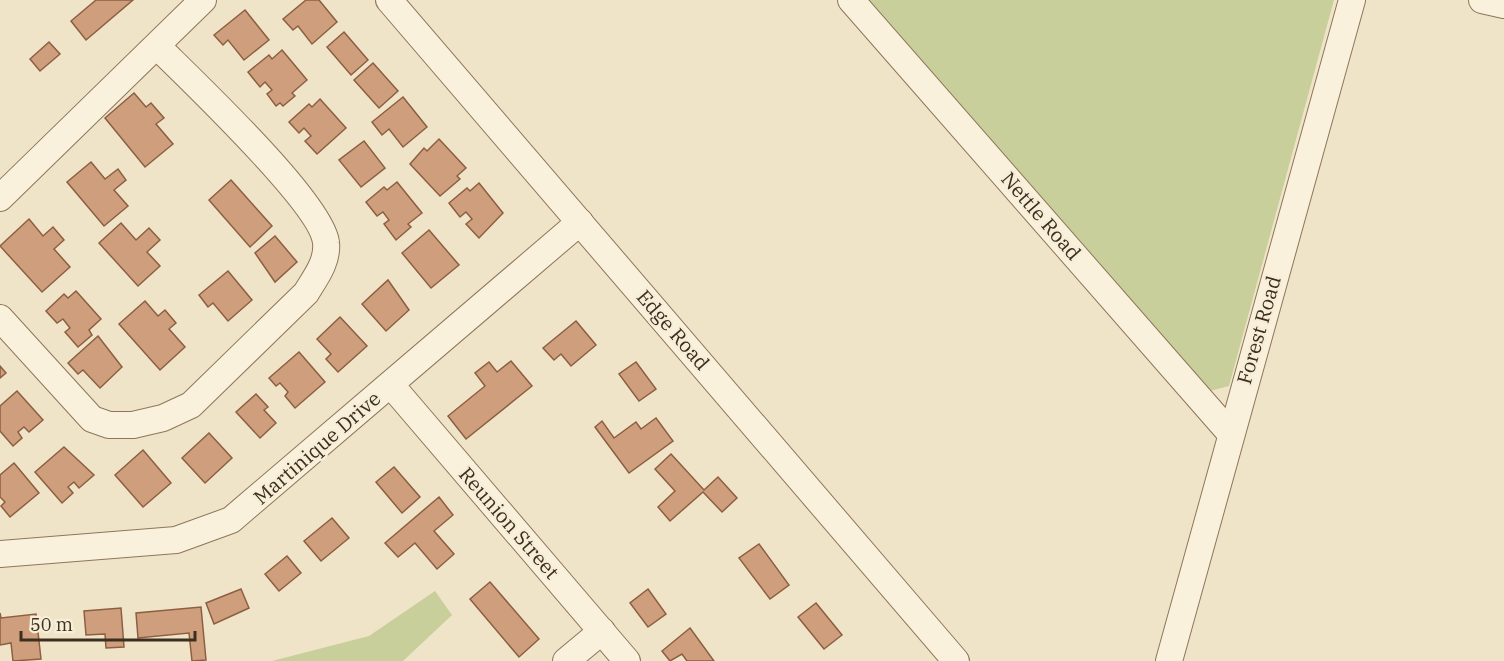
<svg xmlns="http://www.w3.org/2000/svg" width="1504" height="661" font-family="'IBM Plex Serif',serif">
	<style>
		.green { fill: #c9cf9b }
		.building { fill: #cf9f7d; stroke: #8d5f41; stroke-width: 1.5 }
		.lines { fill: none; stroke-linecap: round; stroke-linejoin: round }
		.minor-casing { stroke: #8d765c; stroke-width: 28 }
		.minor { stroke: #faf1dc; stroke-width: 26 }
		.labels { text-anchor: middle; stroke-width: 5; stroke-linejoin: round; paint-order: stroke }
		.street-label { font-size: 20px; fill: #3d2e20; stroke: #f7eed8 }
	</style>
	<rect width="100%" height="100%" fill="#f0e4c8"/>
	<!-- green -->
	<g class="green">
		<path d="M868 0H1334L1229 386 1210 391 1193 379Z"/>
		<path d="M435 591 452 615 403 661H272L369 636Z"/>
	</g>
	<!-- building -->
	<g class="building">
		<path d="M96 0H133L86 40 71 21Z"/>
		<path d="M306 0H319L337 22 312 44 298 26 293 30 283 19Z"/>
		<path d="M245 10 269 40 244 60 228 40 223 45 214 35Z"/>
		<path d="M344 32 368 60 351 75 327 47Z"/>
		<path d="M49 42 60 54 40 71 30 59Z"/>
		<path d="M282 50 307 80 292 93 295 96 283 106 280 103 276 106 267 94 272 90 265 82 260 87 248 72 269 55 272 59Z"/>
		<path d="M373 63 398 91 379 108 354 80Z"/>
		<path d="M134 93 146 107 151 103 164 118 156 124 173 144 145 167 105 118Z"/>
		<path d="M403 97 427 127 403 147 389 129 382 135 372 122Z"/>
		<path d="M320 99 346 128 317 154 305 141 311 136 304 128 299 133 289 122 309 104 312 107Z"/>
		<path d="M439 139 466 168 457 176 460 179 440 196 410 164 424 148 427 151Z"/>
		<path d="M364 141 385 168 361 187 339 160Z"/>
		<path d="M91 162 105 179 118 169 126 180 114 190 128 206 104 226 67 182Z"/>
		<path d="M231 180 272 226 250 247 209 200Z"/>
		<path d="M397 182 422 213 408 224 411 227 396 240 384 224 389 220 383 212 377 216 366 202 384 187 387 190Z"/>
		<path d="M479 183 503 213 479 238 466 224 472 219 466 212 460 217 449 203 467 188 470 191Z"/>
		<path d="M29 219 43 236 53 227 64 240 54 249 70 267 42 292 0 246Z"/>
		<path d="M121 223 136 240 149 228 160 240 147 252 160 266 138 286 99 243Z"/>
		<path d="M429 230 459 265 431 288 402 253Z"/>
		<path d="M275 236 297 262 275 282 255 253Z"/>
		<path d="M228 271 252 300 228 321 213 303 208 307 199 295Z"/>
		<path d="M388 280 409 310 386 331 362 304Z"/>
		<path d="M76 291 101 319 89 330 92 335 78 347 65 332 70 328 63 319 57 323 46 311 64 294 68 298Z"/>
		<path d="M145 301 158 316 165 310 176 323 169 329 185 347 160 370 119 324Z"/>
		<path d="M340 317 367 346 338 372 326 359 331 354 317 339Z"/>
		<path d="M576 321 596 345 571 366 561 354 554 360 543 348Z"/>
		<path d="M98 336 122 367 100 388 83 370 78 374 68 363Z"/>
		<path d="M299 352 325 382 295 408 285 396 288 392 280 383 276 386 269 378Z"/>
		<path d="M511 361 532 386 466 439 448 416 485 386 475 373 489 362 497 372Z"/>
		<path d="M636 362 656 389 639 401 619 374Z"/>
		<path d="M0 366 6 373 0 378Z"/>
		<path d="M17 391 43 420 29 432 24 427 18 432 22 438 13 446 0 431V406Z"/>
		<path d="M256 394 268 407 264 410 276 423 260 438 236 412Z"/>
		<path d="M656 418 673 441 629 473 595 427 602 421 614 438 636 422 641 429Z"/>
		<path d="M209 433 232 458 205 483 182 458Z"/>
		<path d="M64 447 94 475 79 488 74 482 68 487 73 493 62 503 35 472Z"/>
		<path d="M143 450 171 483 143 507 115 475Z"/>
		<path d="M671 454 704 490 718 477 737 498 722 512 703 492 670 521 658 507 675 491 655 469Z"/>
		<path d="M14 463 39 493 10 517 1 506 5 502 0 497V475Z"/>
		<path d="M394 467 420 497 402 513 376 482Z"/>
		<path d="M439 497 453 515 434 531 454 554 437 569 415 543 398 557 385 543Z"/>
		<path d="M332 518 349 538 321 561 304 541Z"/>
		<path d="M759 544 789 585 770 599 739 558Z"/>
		<path d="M287 556 301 573 279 591 265 574Z"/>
		<path d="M490 582 539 639 519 657 470 599Z"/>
		<path d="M241 589 249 608 214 624 206 603Z"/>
		<path d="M648 589 666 614 648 627 630 603Z"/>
		<path d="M816 603 842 635 824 649 798 617Z"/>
		<path d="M201 607 206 660 192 661 189 633 138 638 136 613Z"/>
		<path d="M121 608 124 647 106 648 105 634 86 635 84 611Z"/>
		<path d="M0 613 1 618 36 614 41 659 13 661 11 643 0 645Z"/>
		<path d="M690 628 714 661H687L682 654 670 661 662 651Z"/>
	</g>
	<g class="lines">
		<defs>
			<g id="minor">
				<path d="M389 0 956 661"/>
				<path d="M851 0 1230 433"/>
				<path d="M1482 0 1504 5"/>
				<path d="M0 198 203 0"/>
				<path d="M0 318 92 419 109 425H133L163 418 191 405 306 293C315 278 328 262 326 243 323 204 190 79 157 46"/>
				<path d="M391 385 627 661"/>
				<path d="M0 554 176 540 231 520 580 222"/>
				<path d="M566 661 602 631"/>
				<path d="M1169 661 1352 0"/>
			</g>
		</defs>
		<!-- minor casing -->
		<use href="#minor" class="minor-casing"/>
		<!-- minor -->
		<use href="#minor" class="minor"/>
	</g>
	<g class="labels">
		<!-- street labels -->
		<g class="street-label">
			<text transform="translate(1041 216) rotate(49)" y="7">Nettle Road</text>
			<text transform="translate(673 330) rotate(49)" y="7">Edge Road</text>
			<text transform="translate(1259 330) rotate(-74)" y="7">Forest Road</text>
			<text transform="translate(317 448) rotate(-41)" y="7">Martinique Drive</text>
			<text transform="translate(509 523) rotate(49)" y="7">Reunion Street</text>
		</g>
	</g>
	<!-- scale -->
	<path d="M21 631v9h174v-9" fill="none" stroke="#3d2e20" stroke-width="3"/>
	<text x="30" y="631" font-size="18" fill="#3d2e20" stroke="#f7eed8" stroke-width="4.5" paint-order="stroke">50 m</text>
</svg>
